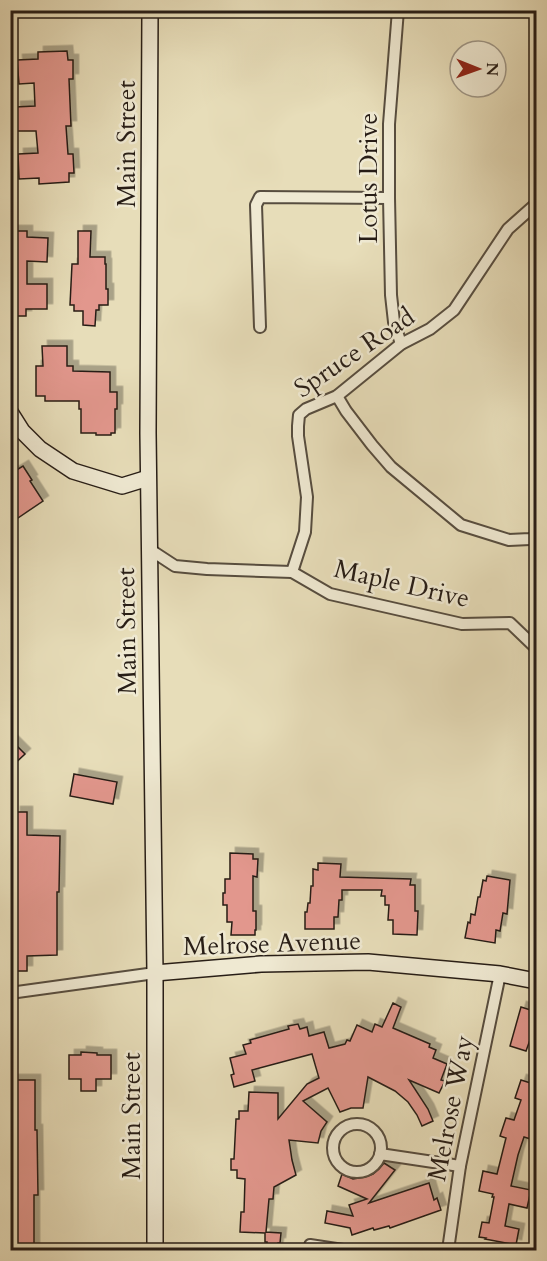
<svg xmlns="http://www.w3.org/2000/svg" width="547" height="1261" font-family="Cardo,serif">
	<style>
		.building { fill: #e2978d; stroke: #271d16; stroke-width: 1.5; filter: url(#shadow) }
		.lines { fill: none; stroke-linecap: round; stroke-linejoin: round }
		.street-casing { stroke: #574d3f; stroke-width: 14 }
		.secondary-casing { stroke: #271d16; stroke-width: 18 }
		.street { stroke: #efe9d2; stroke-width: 10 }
		.secondary { stroke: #efe9d2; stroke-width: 15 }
		.labels { text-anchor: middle; stroke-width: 5; stroke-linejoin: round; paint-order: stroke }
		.street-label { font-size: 26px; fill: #271d16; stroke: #efe9d2 }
	</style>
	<defs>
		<filter id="shadow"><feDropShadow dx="5.5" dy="-5.5" stdDeviation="0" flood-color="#0004"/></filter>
	</defs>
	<rect width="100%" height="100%" fill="#e7ddb9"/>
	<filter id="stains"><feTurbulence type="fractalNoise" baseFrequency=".00333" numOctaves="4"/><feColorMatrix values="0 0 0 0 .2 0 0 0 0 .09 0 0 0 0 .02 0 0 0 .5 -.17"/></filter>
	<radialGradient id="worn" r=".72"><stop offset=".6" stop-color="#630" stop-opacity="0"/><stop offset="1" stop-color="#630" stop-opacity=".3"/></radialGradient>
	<!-- building -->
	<g class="building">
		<path d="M67 51 68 60H73V79H69L71 126H66L68 154H73L74 173H69V182L39 184V178L19 179 18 154 38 153 36 131H16L15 107 35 106 34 83 19 84 17 60 38 59V52Z"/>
		<path d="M10 231H27V237L48 238 47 262 27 261V284H47V309H26V316H10Z"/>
		<path d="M78 231H91L90 257H105V264H106V289H108V305H99V310H96L95 326 83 325V311H74V305H70L72 264H78Z"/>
		<path d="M42 346H67V366H73V371L110 372V392H117V409H115V433H111V435H96V433H81V409H79V401H45V396H36V366H43Z"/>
		<path d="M23 466 32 480 30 481 43 501 15 520 10 513V474Z"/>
		<path d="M10 739 25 754 10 768Z"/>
		<path d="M74 774 117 782 113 804 70 796Z"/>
		<path d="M15 812H27V835L60 836 59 892H57V955L27 956V971H15Z"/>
		<path d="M230 853 253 854V859H258L257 877 253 876V911H256V930H255V935H231L232 922H227V905H223V893H225V879H230Z"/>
		<path d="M318 863 341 864 340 877 411 879 410 885H415V911H418L417 935 393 934V920H388L389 905H385V896H381L382 890H342V900H339L338 917H334V929H305V912H307L308 903H310L311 886H313V869L318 870Z"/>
		<path d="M487 876 510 880 507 914 503 913 500 931 496 930 495 943 465 938 468 922 470 923 471 914 475 915 478 897H480L483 880 486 881Z"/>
		<path d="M393 1003 401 1007 393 1028 430 1044 429 1047 436 1050 433 1058 447 1064 441 1080 445 1081 439 1093 409 1080 428 1109 433 1121 422 1126 417 1115 408 1102 395 1091 368 1077 363 1108H351L340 1112 328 1088 303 1101 327 1122 321 1131 318 1143 289 1140 292 1160 296 1175 274 1187 273 1199H269L266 1232 281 1233 280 1243H278L277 1251H267V1242H265V1233L240 1232 241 1212H244L245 1179 237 1178V1170H231V1159H234L236 1119H239V1111H248L249 1092 278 1093V1119L307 1084 319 1078 312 1054 252 1070 255 1081 234 1087 231 1075 234 1074 230 1058 246 1054 243 1045 251 1043 250 1040 289 1029 288 1026 298 1024 300 1029 307 1027 309 1036 324 1032 329 1048 345 1044 347 1040 350 1041 357 1025 372 1032 375 1024 382 1027Z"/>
		<path d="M521 1007 537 1012V1030L534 1029 526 1051 510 1046Z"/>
		<path d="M81 1052 97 1053V1055H111V1079H96V1091H81V1079H69V1055H81Z"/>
		<path d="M10 1080H35V1130H37L38 1195H34V1251H10Z"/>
		<path d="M521 1080 537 1085V1141L524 1137 518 1155 511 1186 531 1190 527 1208 509 1204 505 1226 519 1229 516 1245 485 1239 486 1238 479 1237 482 1222 489 1223 494 1197H492L493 1194 479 1191 483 1171 497 1174 506 1138 500 1136 506 1118 514 1120 521 1100 515 1098Z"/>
		<path d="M384 1163 395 1170 369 1203 429 1183 434 1200 437 1198 441 1210 390 1228 389 1226 374 1230 373 1228 352 1235 350 1228 325 1223 327 1211 353 1216 349 1205 367 1199 338 1186 342 1174 353 1179 365 1177 373 1174 379 1169Z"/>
	</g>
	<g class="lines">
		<defs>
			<g id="street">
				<path d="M398 10 389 124V198L391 295 394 322 401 344"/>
				<path d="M260 327 256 205 260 197 389 198"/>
				<path d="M337 396 346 411 372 445 391 467 461 525 509 540 530 539 536 537"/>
				<path d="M149 549 175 566 207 569 292 572 330 594 462 624 510 623 536 648"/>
				<path d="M292 572 305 532 307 497 298 436V426L299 415 306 409 337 396 401 344 430 329 454 310 508 229 536 204"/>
				<path d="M10 993 155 973"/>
				<circle cx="357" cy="1148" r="24"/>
				<path d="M380 1154 460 1166"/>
				<path d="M310 1245 343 1250"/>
				<path d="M448 1250 460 1166 500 974"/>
			</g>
			<g id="secondary">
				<path d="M150 10 148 433 155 973V1250"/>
				<path d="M10 412 22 431 40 449 73 471 122 486 148 478"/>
				<path d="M155 973 261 964 368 962 500 974 536 981"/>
			</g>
		</defs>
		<!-- street casing -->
		<use href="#street" class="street-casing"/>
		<!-- secondary casing -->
		<use href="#secondary" class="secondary-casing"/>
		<!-- street -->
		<use href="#street" class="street"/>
		<!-- secondary -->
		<use href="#secondary" class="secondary"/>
	</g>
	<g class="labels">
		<!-- street labels -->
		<g class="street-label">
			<text transform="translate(126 144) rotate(-90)" y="9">Main Street</text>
			<text transform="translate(368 178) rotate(-90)" y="9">Lotus Drive</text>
			<text transform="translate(354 352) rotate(-34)" y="9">Spruce Road</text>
			<text transform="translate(402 583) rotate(13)" y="9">Maple Drive</text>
			<text transform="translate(126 631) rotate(-91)" y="9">Main Street</text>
			<text transform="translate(272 943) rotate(-2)" y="9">Melrose Avenue</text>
			<text transform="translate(450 1108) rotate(-79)" y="9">Melrose Way</text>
			<text transform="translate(131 1116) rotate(-90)" y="9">Main Street</text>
		</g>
	</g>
	<!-- margin -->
	<rect width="547" height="1261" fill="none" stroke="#e7ddb9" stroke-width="36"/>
	<rect x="12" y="12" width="523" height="1237" fill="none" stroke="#271d16" stroke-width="3"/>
	<rect x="18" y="18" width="511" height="1225" fill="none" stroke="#271d16" stroke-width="1.5"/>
	<!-- north arrow -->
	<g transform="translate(478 69) rotate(91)"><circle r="28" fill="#efe9d2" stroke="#9f9787" stroke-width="1.5"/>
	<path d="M0-4.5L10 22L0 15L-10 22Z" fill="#8f2418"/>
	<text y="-9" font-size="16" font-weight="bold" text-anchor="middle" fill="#271d16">N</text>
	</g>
	<rect width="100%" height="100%" filter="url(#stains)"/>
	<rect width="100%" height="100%" fill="url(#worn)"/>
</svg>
